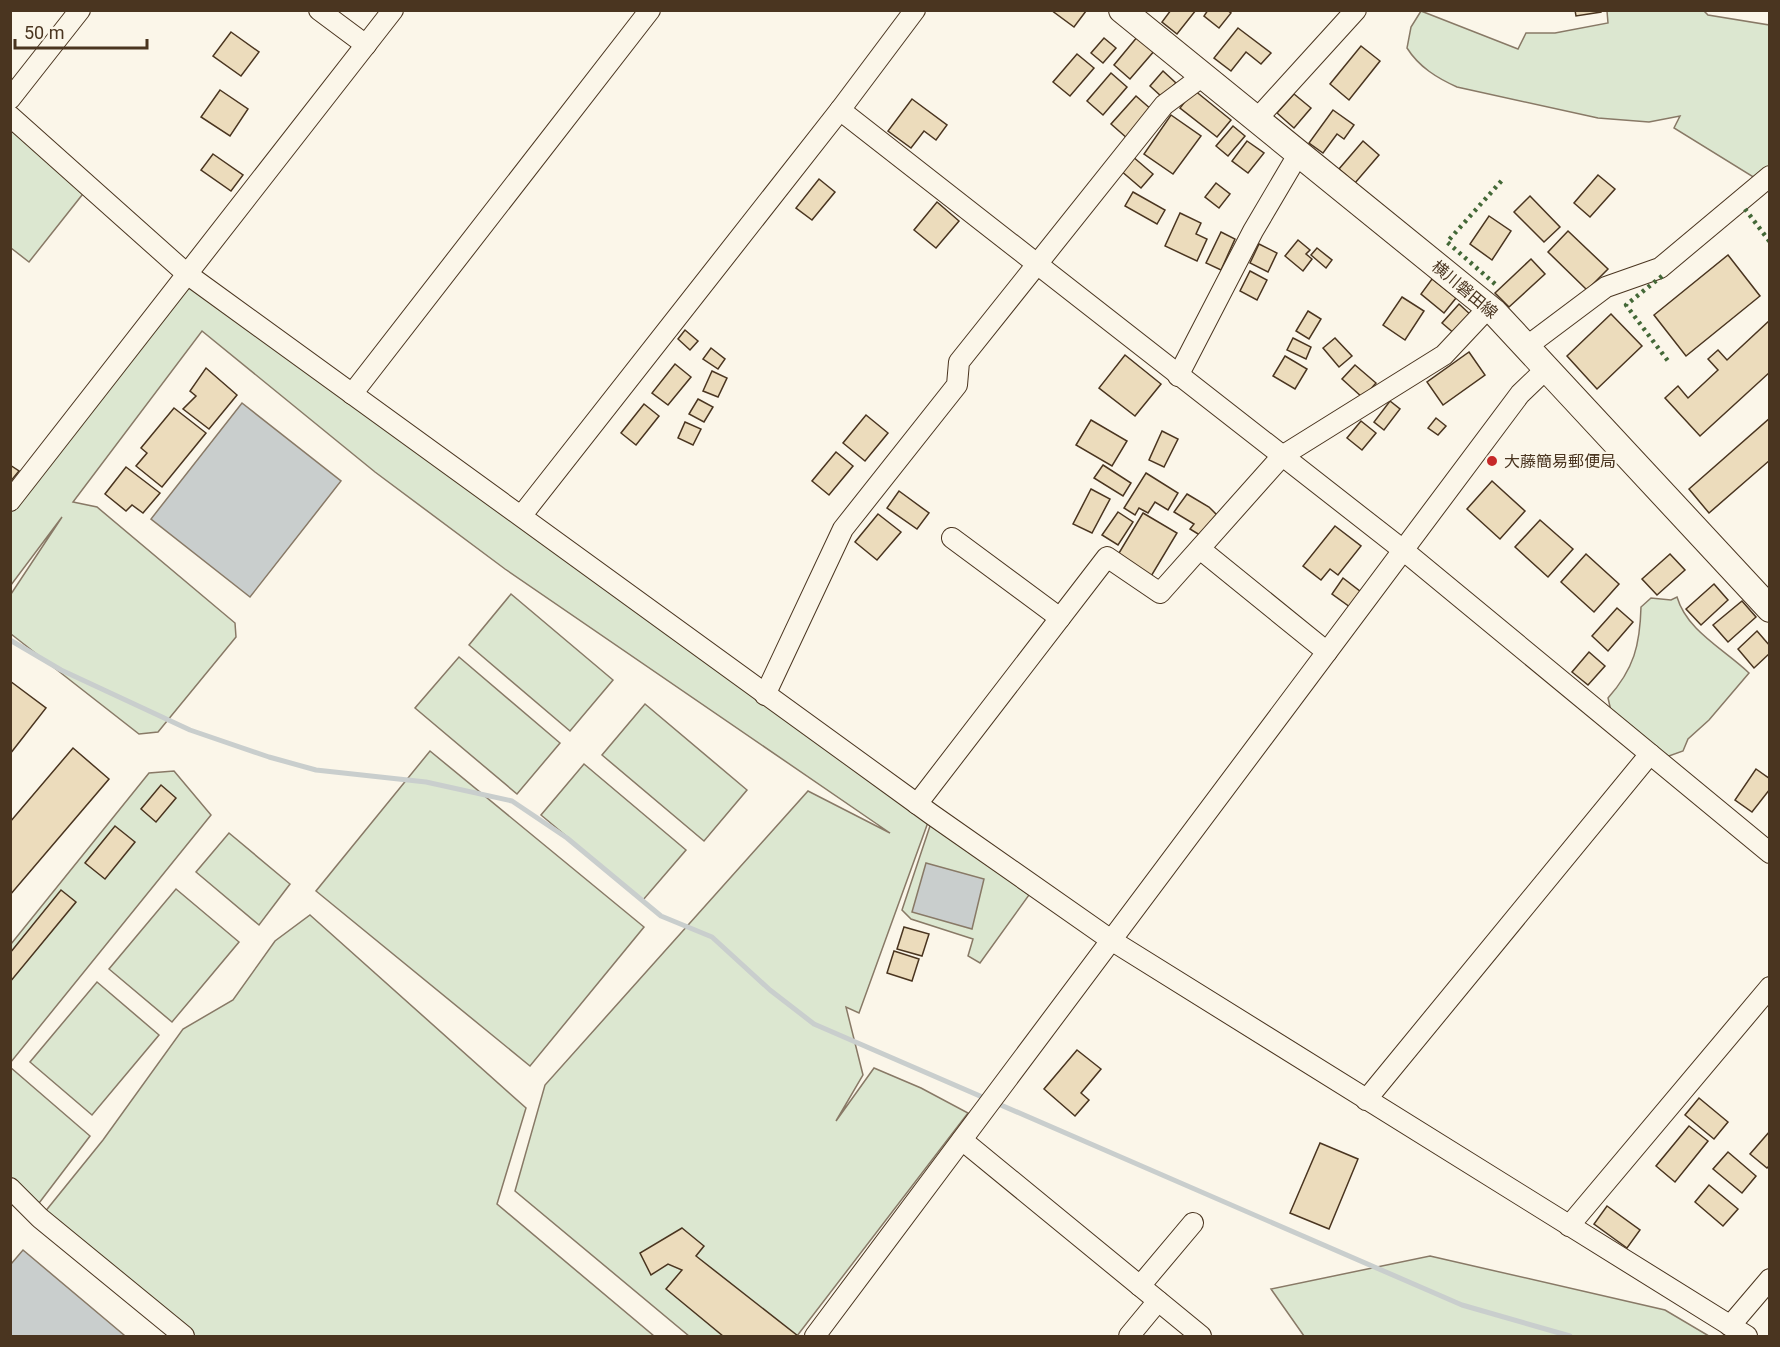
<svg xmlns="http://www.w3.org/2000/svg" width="1780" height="1347" font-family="Roboto,'Noto Sans JP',sans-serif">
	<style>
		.green { fill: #dce7d0; stroke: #887966; stroke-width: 1.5 }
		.water { fill: #c9cecd; stroke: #887966; stroke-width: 1.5 }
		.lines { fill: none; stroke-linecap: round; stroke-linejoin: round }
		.stream { stroke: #c9cecd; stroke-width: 5 }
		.building { fill: #ecdcbc; stroke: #4a3520; stroke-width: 1.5 }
		.minor-casing { stroke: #4a3520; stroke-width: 22 }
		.major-casing { stroke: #4a3520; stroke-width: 28 }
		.minor { stroke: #fbf6e9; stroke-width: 20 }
		.major { stroke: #fbf6e9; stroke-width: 26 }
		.hedge { stroke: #436837; stroke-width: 4.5; stroke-dasharray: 3 4.5; stroke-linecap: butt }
		.poi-dot { fill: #c62828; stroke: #fbf6e9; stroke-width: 2 }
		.labels { text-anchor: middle; stroke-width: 4.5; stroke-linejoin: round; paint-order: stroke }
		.street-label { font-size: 16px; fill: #4a3520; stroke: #fbf6e9 }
		.poi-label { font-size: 16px; fill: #4a3520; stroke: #fbf6e9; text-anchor: start }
	</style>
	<rect width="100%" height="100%" fill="#fbf6e9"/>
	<!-- green -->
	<g class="green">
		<path d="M1421 11 1518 49 1526 33H1555L1608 23 1607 11H1704L1708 15 1769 25V173L1763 183 1674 128 1680 116 1649 122 1598 118 1457 87C1437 78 1419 67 1407 48L1411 27Z"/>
		<path d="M15 128 86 190 29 262 11 248 10 134Z"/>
		<path d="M183 279 931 814 859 1013 846 1007 863 1075 836 1121 874 1068 921 1088 968 1113 797 1336H689L515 1191 545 1085 808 791 890 833 505 569 375 472 202 331 73 502 97 507 235 623 236 637 158 732 139 734 11 634V594L62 517 11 585V501Z"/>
		<path d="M511 594 613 680 570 731 469 645Z"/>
		<path d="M1677 597C1687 631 1724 649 1749 673L1709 720 1688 739 1683 751 1669 756 1660 754 1634 728 1611 711 1608 698C1634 669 1640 645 1641 607L1651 598 1671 600Z"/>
		<path d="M459 657 560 743 517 794 415 708Z"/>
		<path d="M645 704 747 790 704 841 602 755Z"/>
		<path d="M430 751 644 927 530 1066 316 891Z"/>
		<path d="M584 764 686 850 643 900 541 815Z"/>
		<path d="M174 771 211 815 11 1062V944L149 773Z"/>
		<path d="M931 823 1029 895 980 963 968 956 973 939 911 919 902 910Z"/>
		<path d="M229 833 290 884 259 925 196 872Z"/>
		<path d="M176 889 239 942 172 1022 109 969Z"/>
		<path d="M310 915 526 1108 497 1204 654 1336H184L40 1218 103 1140 183 1029 233 1000 275 941Z"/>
		<path d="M97 982 159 1035 92 1115 30 1062Z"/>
		<path d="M10 1067 90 1136 33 1211 11 1185Z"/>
		<path d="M1430 1256 1665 1310 1709 1336H1304L1271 1289Z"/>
	</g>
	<!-- water -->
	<g class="water">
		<path d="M242 403 341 481 250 597 151 519Z"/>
		<path d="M926 863 984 879 972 929 912 912Z"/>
		<path d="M23 1250 124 1335 123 1336H11V1264Z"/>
	</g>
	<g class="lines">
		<!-- stream -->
		<path class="stream" d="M10 640 61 670 190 730 269 757 316 770 426 782 512 801 567 838 661 916 712 937 770 990 814 1024 1462 1305 1570 1336"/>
	</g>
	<!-- building -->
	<g class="building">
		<path d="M1051 10H1085L1086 11 1074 27Z"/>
		<path d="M1171 10H1196L1177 34 1162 22Z"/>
		<path d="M1208 10H1227L1231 13 1219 28 1204 16Z"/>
		<path d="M1575 10H1601V12L1576 16Z"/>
		<path d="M1238 28 1271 53 1261 64 1246 52 1231 71 1214 58Z"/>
		<path d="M231 32 259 52 241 76 213 56Z"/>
		<path d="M1138 36 1155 50 1130 79 1114 65Z"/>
		<path d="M1104 38 1116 48 1103 63 1091 53Z"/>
		<path d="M1361 46 1380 61 1349 100 1330 84Z"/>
		<path d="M1077 54 1094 68 1070 96 1053 82Z"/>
		<path d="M1163 71 1176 83 1162 97 1150 86Z"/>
		<path d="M1111 73 1127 87 1103 115 1087 101Z"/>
		<path d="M220 90 248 109 230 136 201 117Z"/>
		<path d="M1194 90 1231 120 1217 137 1180 108Z"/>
		<path d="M1294 94 1311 108 1294 128 1277 113Z"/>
		<path d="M1136 96 1152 110 1128 139 1111 124Z"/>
		<path d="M912 99 947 125 936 140 924 131 911 148 888 131Z"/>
		<path d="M1333 110 1354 125 1344 139 1337 134 1323 153 1309 143Z"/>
		<path d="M1171 115 1201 136 1173 174 1144 154Z"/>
		<path d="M1233 126 1245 136 1228 156 1216 146Z"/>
		<path d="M1247 141 1264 153 1248 173 1232 161Z"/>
		<path d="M1363 141 1379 155 1355 183 1339 169Z"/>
		<path d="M213 154 243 175 231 191 201 170Z"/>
		<path d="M1132 156 1153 174 1141 188 1120 170Z"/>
		<path d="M1598 175 1615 189 1590 217 1574 203Z"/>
		<path d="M819 179 835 192 812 220 796 208Z"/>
		<path d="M1216 183 1230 194 1219 208 1205 197Z"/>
		<path d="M1133 192 1165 210 1157 224 1125 206Z"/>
		<path d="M1530 196 1560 227 1544 242 1514 212Z"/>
		<path d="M937 202 959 221 936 248 914 230Z"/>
		<path d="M1180 213 1201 223 1196 234 1207 239 1197 261 1165 246Z"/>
		<path d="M1489 216 1511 231 1492 260 1470 244Z"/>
		<path d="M1568 231 1608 269 1587 290 1548 252Z"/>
		<path d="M1221 232 1235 239 1221 270 1206 263Z"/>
		<path d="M1298 240 1310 250 1306 254 1312 259 1303 271 1285 256Z"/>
		<path d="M1259 244 1277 253 1268 272 1250 263Z"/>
		<path d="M1317 248 1332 260 1326 268 1311 255Z"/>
		<path d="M1728 255 1760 296 1686 356 1654 315Z"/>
		<path d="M1531 259 1545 274 1509 307 1495 293Z"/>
		<path d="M1250 271 1267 280 1257 300 1240 291Z"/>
		<path d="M1432 279 1456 298 1444 313 1421 294Z"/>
		<path d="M1402 297 1424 311 1405 340 1383 325Z"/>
		<path d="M1459 304 1472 316 1456 335 1442 323Z"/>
		<path d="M1308 311 1321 319 1309 339 1296 331Z"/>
		<path d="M1611 314 1642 346 1597 389 1567 356Z"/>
		<path d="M1770 320V372L1700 436 1665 398 1678 386 1688 398 1718 370 1708 359 1718 350 1727 360Z"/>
		<path d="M685 330 698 341 690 350 678 339Z"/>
		<path d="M1293 338 1311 347 1306 359 1287 350Z"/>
		<path d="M1335 338 1352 356 1339 367 1323 348Z"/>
		<path d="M711 348 725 359 718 369 703 359Z"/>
		<path d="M1469 352 1485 375 1443 405 1427 382Z"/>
		<path d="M1125 355 1161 384 1135 416 1099 388Z"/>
		<path d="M1285 356 1307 369 1295 389 1273 376Z"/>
		<path d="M675 364 691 377 668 405 652 393Z"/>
		<path d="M1355 365 1376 383 1363 398 1342 379Z"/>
		<path d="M206 368 237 395 209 429 183 409 196 396 190 391Z"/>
		<path d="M712 371 727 378 718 397 703 391Z"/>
		<path d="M698 399 713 407 704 422 689 414Z"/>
		<path d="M1390 401 1400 409 1384 430 1374 422Z"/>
		<path d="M644 404 659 416 636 445 621 433Z"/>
		<path d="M174 408 206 433 162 487 136 466 147 453 141 448Z"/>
		<path d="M866 415 888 433 865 461 843 443Z"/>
		<path d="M1436 418 1446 426 1438 435 1428 428Z"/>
		<path d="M1770 418V460L1709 513 1689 489Z"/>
		<path d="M1091 420 1127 441 1112 466 1076 445Z"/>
		<path d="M1361 421 1376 433 1362 450 1347 438Z"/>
		<path d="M685 422 701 429 693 445 678 438Z"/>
		<path d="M1162 431 1178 439 1164 467 1149 460Z"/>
		<path d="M836 452 853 466 829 495 812 481Z"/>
		<path d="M10 465 19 471 10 482Z"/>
		<path d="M1103 465 1131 483 1123 496 1094 478Z"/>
		<path d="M126 467 160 493 143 513 132 505 126 511 105 494Z"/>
		<path d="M1146 473 1178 493 1168 510 1155 502 1148 513 1139 508 1135 515 1124 508Z"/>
		<path d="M1492 481 1525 511 1500 539 1467 509Z"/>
		<path d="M1091 489 1110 499 1092 533 1073 524Z"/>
		<path d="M899 491 929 513 917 529 887 508Z"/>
		<path d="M1187 494 1209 507 1221 519 1203 537 1190 529 1194 524 1174 512Z"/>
		<path d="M1118 512 1133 522 1118 545 1102 535Z"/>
		<path d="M1143 513 1177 533 1150 578 1116 558Z"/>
		<path d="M878 514 901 532 877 560 855 542Z"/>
		<path d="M1540 520 1573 549 1548 577 1515 547Z"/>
		<path d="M1335 526 1361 546 1338 575 1330 569 1321 580 1303 566Z"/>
		<path d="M1586 554 1619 584 1594 612 1561 582Z"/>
		<path d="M1670 554 1685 570 1657 595 1642 579Z"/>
		<path d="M1343 578 1361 592 1350 607 1332 594Z"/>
		<path d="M1714 584 1728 600 1701 625 1686 609Z"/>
		<path d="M1742 601 1756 617 1728 642 1713 625Z"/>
		<path d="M1617 608 1633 622 1608 651 1592 636Z"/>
		<path d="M1757 631 1770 646V653L1754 668 1738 649Z"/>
		<path d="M1589 652 1605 666 1588 685 1572 672Z"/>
		<path d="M10 681 46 708 10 754Z"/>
		<path d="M73 748 109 779 10 895V822Z"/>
		<path d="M1756 769 1770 779V789L1752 812 1735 800Z"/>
		<path d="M161 785 176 798 156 822 141 809Z"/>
		<path d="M115 826 135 842 105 879 85 863Z"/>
		<path d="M61 890 76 902 10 982V953Z"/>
		<path d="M904 927 929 934 922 956 897 949Z"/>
		<path d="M894 951 919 959 912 981 887 973Z"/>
		<path d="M1077 1050 1101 1069 1081 1093 1089 1100 1075 1116 1044 1089Z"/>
		<path d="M1699 1098 1728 1122 1714 1139 1685 1115Z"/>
		<path d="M1689 1126 1708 1141 1675 1182 1656 1166Z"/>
		<path d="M1770 1131V1165L1767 1168 1750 1154Z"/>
		<path d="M1320 1143 1358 1159 1329 1229 1290 1213Z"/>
		<path d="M1728 1152 1756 1176 1742 1193 1713 1169Z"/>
		<path d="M1709 1185 1738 1209 1723 1226 1695 1202Z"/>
		<path d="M1607 1206 1640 1230 1627 1248 1594 1224Z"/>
		<path d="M682 1228 704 1246 696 1256 798 1336H723L666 1289 682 1270 668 1264 651 1275 640 1253Z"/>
	</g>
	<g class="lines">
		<defs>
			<g id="minor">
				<path d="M319 10 366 45"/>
				<path d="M10 99 80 10"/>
				<path d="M840 110 1403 550 1770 853"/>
				<path d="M10 116 187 274 931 814 1111 940 1747 1336"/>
				<path d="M1257 119 1356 10"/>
				<path d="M1526 347 1606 287 1660 268 1770 176"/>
				<path d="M1178 376 1253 231 1299 153"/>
				<path d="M352 394 650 10"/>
				<path d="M10 501 393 10"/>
				<path d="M522 515 840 110 915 10"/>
				<path d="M952 538 1060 618"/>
				<path d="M1200 549 1327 652"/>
				<path d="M765 695 843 529 957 385 959 362 1164 105 1204 75"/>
				<path d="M917 804 1107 557 1160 593 1282 456 1444 355 1489 307"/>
				<path d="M1366 1100 1650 754"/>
				<path d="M962 1140 1201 1336"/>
				<path d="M10 1188 40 1218 184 1336"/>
				<path d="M1569 1226 1770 987"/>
				<path d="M1140 1286 1193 1223"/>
				<path d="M1730 1326 1770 1279"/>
				<path d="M815 1336 1520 394 1546 369"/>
				<path d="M1129 1336 1158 1301"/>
			</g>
			<path id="major" d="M1122 10 1494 312 1770 609"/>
		</defs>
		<!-- minor casing -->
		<use href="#minor" class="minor-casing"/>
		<!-- major casing -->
		<use href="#major" class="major-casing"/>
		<!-- minor -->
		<use href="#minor" class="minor"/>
		<!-- major -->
		<use href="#major" class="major"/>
		<!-- hedge -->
		<g class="hedge">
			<path d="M1745 209 1770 242"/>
			<path d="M1662 276 1626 305 1668 361"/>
			<path d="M1495 284 1447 242 1504 178"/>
		</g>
	</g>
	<!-- markers -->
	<circle class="poi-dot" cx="1492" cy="461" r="6"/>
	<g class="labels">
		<!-- street labels -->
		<g class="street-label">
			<text transform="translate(1465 289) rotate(40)" y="6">横川磐田線</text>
		</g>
		<!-- poi labels -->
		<g class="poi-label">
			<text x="1504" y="467">大藤簡易郵便局</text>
		</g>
	</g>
	<!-- border -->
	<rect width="1780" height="1347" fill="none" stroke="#4a3520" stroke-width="24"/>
	<!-- scale -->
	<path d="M15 39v9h132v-9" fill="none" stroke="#4a3520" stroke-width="3"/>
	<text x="24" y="39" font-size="18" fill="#4a3520" stroke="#fbf6e9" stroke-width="4.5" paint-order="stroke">50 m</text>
</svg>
